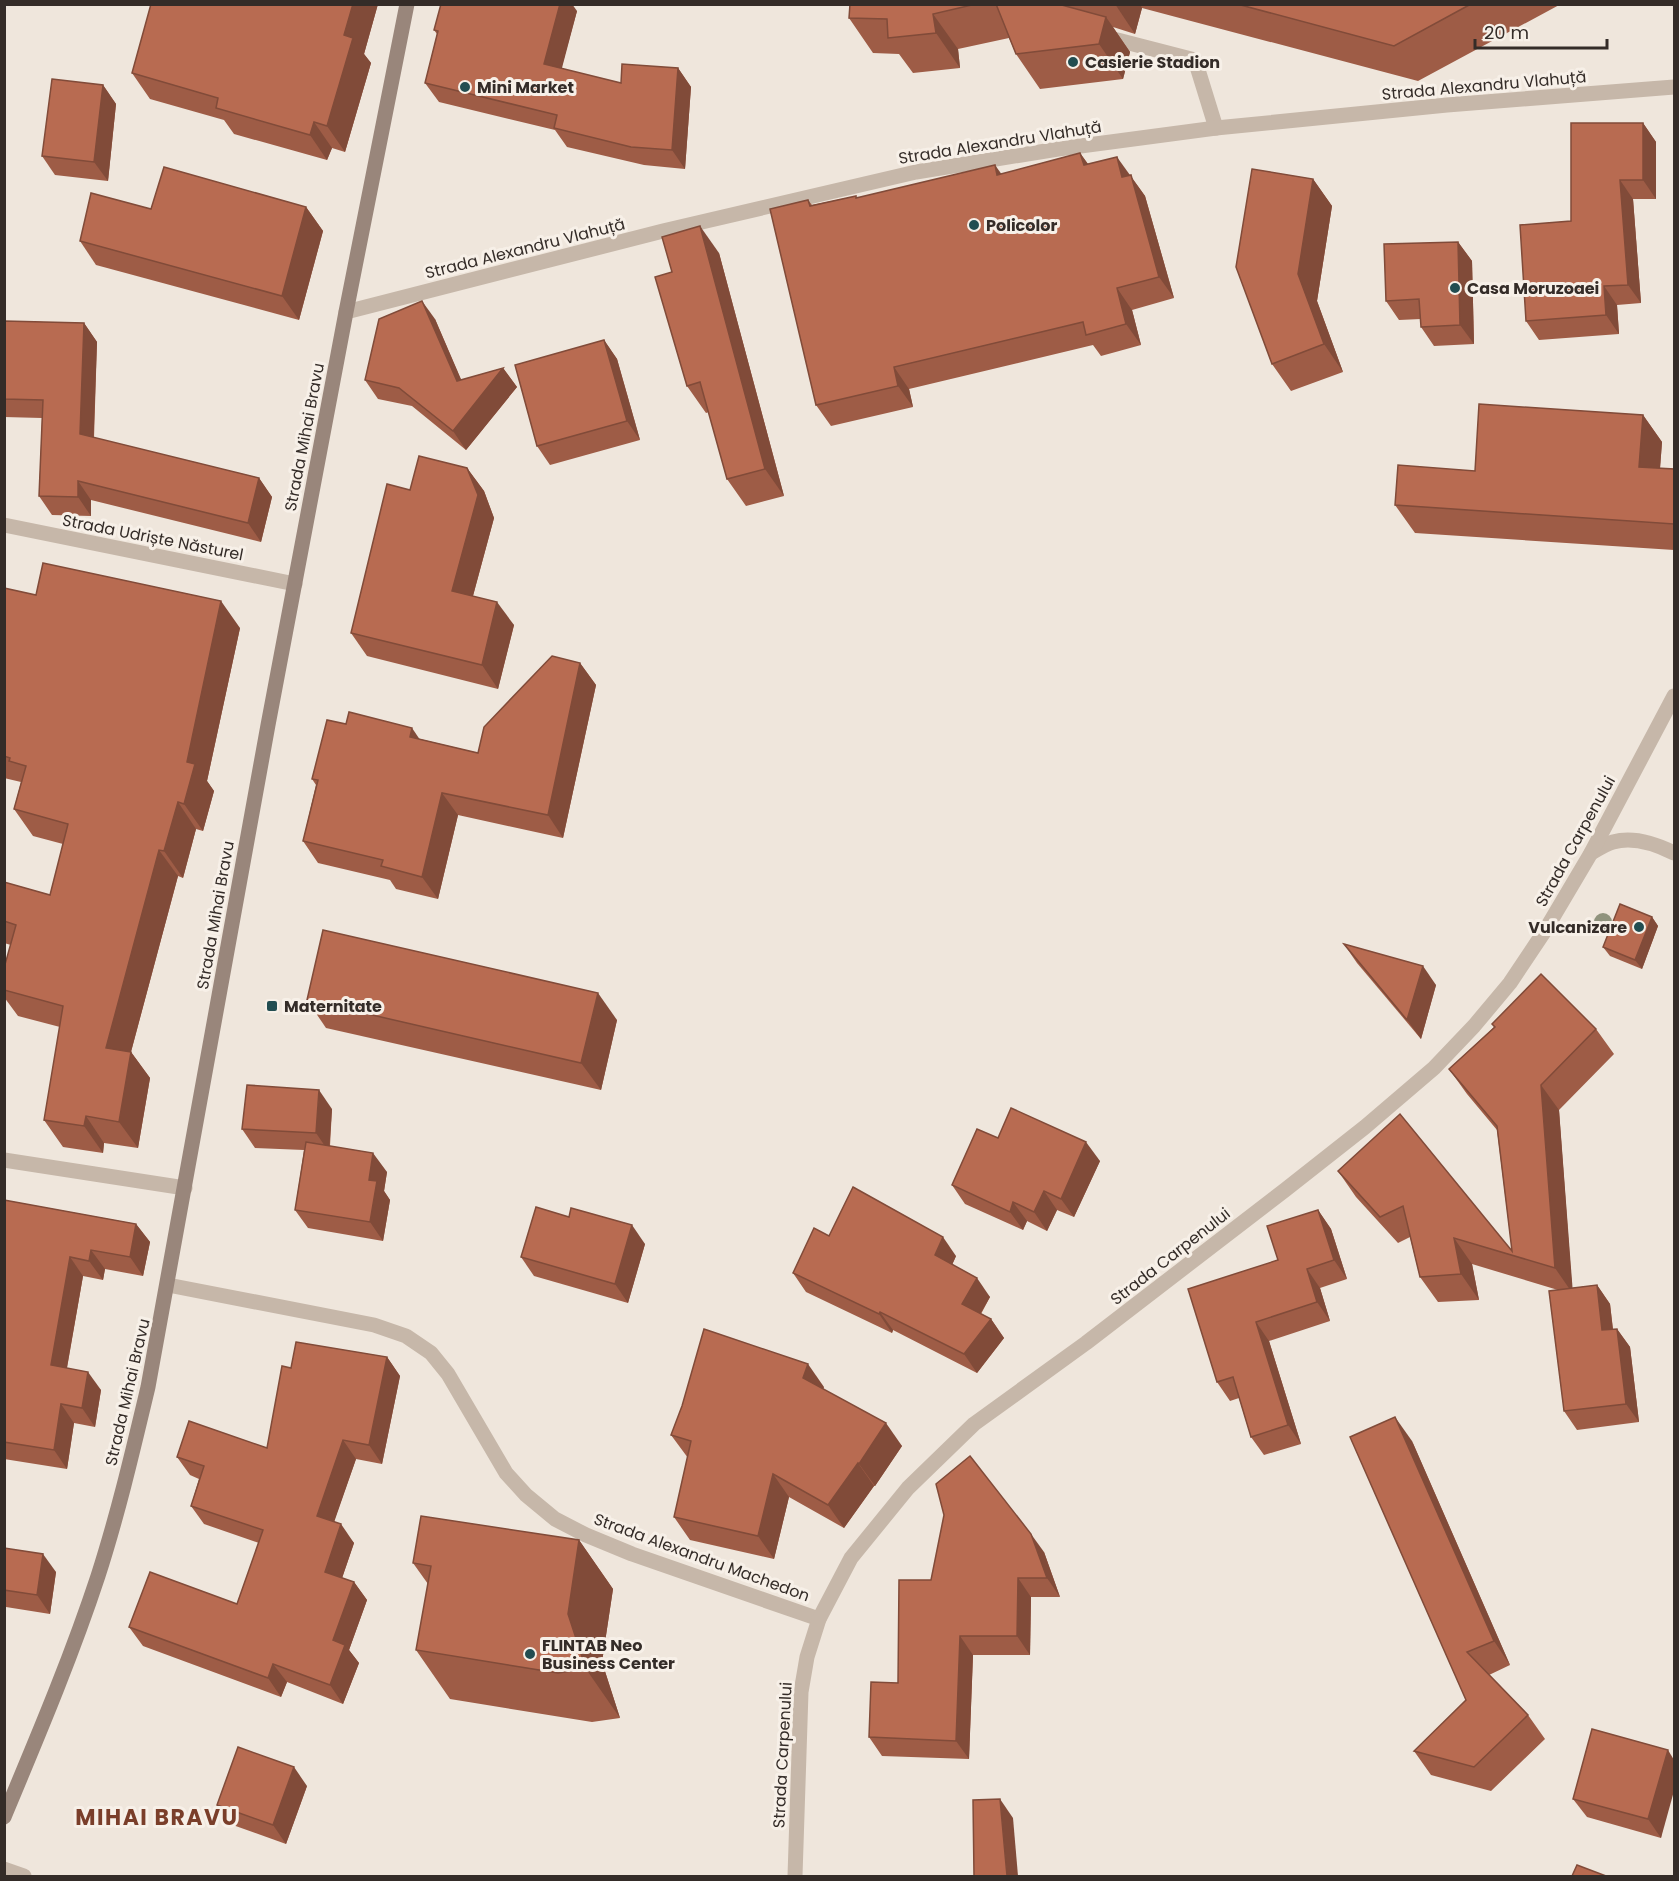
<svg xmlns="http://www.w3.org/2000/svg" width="1679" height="1881" font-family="Poppins,sans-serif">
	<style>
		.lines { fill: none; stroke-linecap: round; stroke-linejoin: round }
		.service { stroke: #c6b7a9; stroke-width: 15 }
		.minor { stroke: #c6b7a9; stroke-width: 15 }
		.tertiary { stroke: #c6b7a9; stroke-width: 15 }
		.secondary { stroke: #99867b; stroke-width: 15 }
		.tree { fill: #90937d }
		.wall { fill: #9e5c46 }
		.shaded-wall { fill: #814b39 }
		.building { fill: #b86b51; stroke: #814b39; stroke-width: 1.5 }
		.poi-dot { fill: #224d51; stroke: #f7f0e8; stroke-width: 2 }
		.labels { text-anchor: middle; stroke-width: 6; stroke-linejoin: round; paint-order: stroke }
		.poi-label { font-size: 16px; font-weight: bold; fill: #342c28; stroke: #f7f0e8; text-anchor: start }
		.street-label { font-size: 16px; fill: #342c28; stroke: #f7f0e8 }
		.district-label { font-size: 22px; font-weight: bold; letter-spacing: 1.5px; fill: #7a3e2a; stroke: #f7f0e8 }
	</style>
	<rect width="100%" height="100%" fill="#efe6dc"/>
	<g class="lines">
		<!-- service -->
		<path class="service" d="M1102 36 1195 60 1216 128"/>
		<!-- minor -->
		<g class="minor">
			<path d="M4 525 295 584"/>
			<path d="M1591 853C1598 849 1606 844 1613 842 1634 836 1656 844 1674 853"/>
			<path d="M4 1160 185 1188"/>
			<path d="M168 1285 374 1325 406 1336 431 1353 448 1374 506 1473 526 1495 555 1519 586 1535 632 1554 819 1619"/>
			<path d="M4 1869 24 1876"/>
			<path d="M795 1876 801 1692 807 1657 819 1619 851 1558 908 1488 974 1424 1086 1343 1285 1190 1365 1127 1434 1068 1474 1026 1510 983 1546 929 1591 853 1674 696"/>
		</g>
		<!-- tertiary -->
		<path class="tertiary" d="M346 312 663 231 916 172 1058 149 1216 128 1447 105 1674 87"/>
		<!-- secondary -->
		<path class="secondary" d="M4 1817C37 1738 71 1658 98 1576 118 1514 133 1450 148 1387L268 725 346 312 407 4"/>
	</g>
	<!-- trees -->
	<circle class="tree" cx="1603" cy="922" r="9"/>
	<!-- wall -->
	<g class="wall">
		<path d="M151 4H378L364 54 371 63 345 152 332 148 327 160 234 134 224 120 150 99 132 73Z"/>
		<path d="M850 4H1561L1418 81 1142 8 1135 34 1113 27 1130 52 1123 79 1040 89 1016 54 1009 38 958 49 960 68 913 73 899 54 873 53 849 18Z"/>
		<path d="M577 11 561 69 621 83 678 68 691 87 685 169 644 165 567 147 555 130 439 102 425 83 437 34 434 30Z"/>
		<path d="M103 85 116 104 108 181 55 175 42 156Z"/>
		<path d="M1643 123 1656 142V199H1633L1641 303 1617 305 1619 334 1539 340 1526 321 1571 221Z"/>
		<path d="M1080 153 1088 164 1130 175 1145 196 1174 298 1132 310 1141 345 1101 356 1093 345 909 389 913 407 831 426 816 405 808 200 812 205 856 196 857 198 1001 174Z"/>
		<path d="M1313 179 1332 206 1317 301 1343 372 1291 391 1272 364Z"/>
		<path d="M306 207 323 231 299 320 96 265 80 241 151 209Z"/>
		<path d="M1458 242 1472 261 1474 344 1434 346 1421 327V319L1399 320 1386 301Z"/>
		<path d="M719 253 784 496 746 506 727 479 709 412 706 413 687 386 672 272Z"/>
		<path d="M435 319 461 380 503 368 517 387 466 450 412 406 378 399 365 380Z"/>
		<path d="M4 321 84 323 97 342 94 438 259 478 272 497 261 542 91 500V516L52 515 39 496 42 418 4 417Z"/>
		<path d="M604 340 617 359 640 440 550 465 537 446Z"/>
		<path d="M1643 415 1662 442 1660 468 1674 469V550L1415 533 1395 505 1475 471Z"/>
		<path d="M467 468 484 491 494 518 473 596 514 625 498 689 367 656 351 633 410 490Z"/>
		<path d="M4 588 36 595 240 628 207 781 214 791 203 831 196 829 183 878 178 876 131 1052 150 1078 138 1148 104 1143 103 1153 63 1147 44 1120 60 1027 18 1016 4 997V968L11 945 4 943V882L50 895 63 844 33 836 14 809 21 782 4 778Z"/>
		<path d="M580 663 596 685 563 838 458 815 438 899 396 889 390 880 318 863 303 841 316 785 312 779 346 724 420 739 478 753Z"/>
		<path d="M1652 917 1658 926 1642 969 1610 956 1603 947Z"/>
		<path d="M1344 944 1436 985 1421 1039 1357 963Z"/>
		<path d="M307 1000 617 1020 601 1090 326 1028Z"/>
		<path d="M1492 1024 1596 1029 1614 1054 1559 1110 1572 1288 1597 1285 1610 1304 1613 1329H1617L1630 1347 1639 1422 1577 1430 1564 1411 1558 1290 1472 1264 1479 1300 1438 1302 1420 1277 1410 1237 1398 1243 1356 1197 1338 1171 1512 1251 1497 1130 1467 1094 1449 1069 1494 1027Z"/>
		<path d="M332 1109 330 1146 387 1172 384 1191 390 1200 383 1241 308 1228 295 1210 304 1150 255 1148 242 1129Z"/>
		<path d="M998 1138 1100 1161 1074 1217 1057 1210 1047 1231 1027 1221 1023 1230 965 1204 952 1185Z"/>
		<path d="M4 1200 136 1224 150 1242 143 1276 105 1269 103 1280 83 1276 67 1368 101 1390 95 1427 74 1423 67 1469 4 1459Z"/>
		<path d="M1318 1210 1331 1229 1347 1279 1320 1288 1330 1321 1269 1341 1301 1444 1264 1455 1251 1437 1239 1398 1230 1401 1217 1382 1278 1260Z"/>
		<path d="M569 1217 645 1244 628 1303 534 1276 521 1257Z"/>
		<path d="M829 1236 956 1256 952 1265 990 1297 981 1314 991 1319 1004 1338 977 1373 893 1330 892 1333 806 1292 793 1273Z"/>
		<path d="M387 1357 400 1376 382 1464 356 1459 334 1521 354 1543 342 1578 354 1582 367 1600 349 1650 359 1663 343 1704 287 1682 281 1697 143 1646 129 1627 237 1604 259 1543 204 1524 191 1506 199 1479 190 1475 177 1457 267 1448 291 1368Z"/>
		<path d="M824 1387 823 1389 902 1446 875 1486H874L844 1528 789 1497 774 1559 690 1540 674 1517 688 1458 671 1435Z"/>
		<path d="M1412 1441 1510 1665 1489 1675 1528 1715 1545 1739 1491 1791 1431 1775 1414 1751 1466 1700Z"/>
		<path d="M579 1540 613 1589 602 1662 620 1718 592 1722 450 1699 416 1650 428 1584 413 1563Z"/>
		<path d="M4 1548 56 1572 50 1614 6 1607 4 1613Z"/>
		<path d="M1044 1552 1060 1597H1031L1030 1655H973L969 1759 882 1756 869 1737 898 1683 931 1580Z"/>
		<path d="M1674 1760 1661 1838 1587 1817 1573 1799Z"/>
		<path d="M307 1786 286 1844 230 1824 217 1805Z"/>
	</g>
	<!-- shaded-wall -->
	<g class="shaded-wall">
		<path d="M353 4H378L364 54 371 63 345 152 327 126 344 35Z"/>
		<path d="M560 4H572L577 11 558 83 544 64Z"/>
		<path d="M1115 4H1140L1142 8 1135 34Z"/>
		<path d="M933 14 958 49 960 68 936 33Z"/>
		<path d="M1106 17 1130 52 1123 79 1099 44Z"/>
		<path d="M678 68 691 87 685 169 672 150Z"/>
		<path d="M103 85 116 104 108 181 94 162Z"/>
		<path d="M314 122 332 148 327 160 310 135Z"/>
		<path d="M1643 123 1656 142V199L1643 180Z"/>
		<path d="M1080 153 1095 174 1084 165Z"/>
		<path d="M1117 157 1145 196 1174 298 1159 277 1122 177Z"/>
		<path d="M995 165 1010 186 997 175Z"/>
		<path d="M1313 179 1332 206 1317 301 1343 372 1324 344 1298 274Z"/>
		<path d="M1620 180 1633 199 1641 303 1628 285Z"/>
		<path d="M306 207 323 231 299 320 282 296Z"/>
		<path d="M700 226 719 253 784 496 765 469Z"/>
		<path d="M1458 242 1472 261 1474 344 1460 325Z"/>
		<path d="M1604 286 1617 305 1619 334 1606 315Z"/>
		<path d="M1117 288 1132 310 1141 345 1126 324Z"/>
		<path d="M422 301 435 319 470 400 457 381Z"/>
		<path d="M84 323 97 342 93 453 80 434Z"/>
		<path d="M604 340 617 359 640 440 627 421Z"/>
		<path d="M894 367 909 389 913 407 898 386Z"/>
		<path d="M503 368 517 387 466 450 453 431Z"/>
		<path d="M1643 415 1662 442 1658 495 1639 467Z"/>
		<path d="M467 468 484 491 494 518 468 614 452 591Z"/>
		<path d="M259 478 272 497 261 542 248 523Z"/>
		<path d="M78 481 91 500V516L78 497Z"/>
		<path d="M221 601 240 628 207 781 214 791 203 831 184 804 187 762Z"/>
		<path d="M497 602 514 625 498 689 482 665Z"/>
		<path d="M580 663 596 685 563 838 548 815Z"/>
		<path d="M412 728 427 750 410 737Z"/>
		<path d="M442 793 458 815 438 899 422 877Z"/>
		<path d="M178 802 196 829 183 878 164 851Z"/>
		<path d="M159 850 178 876 125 1074 106 1048Z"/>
		<path d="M1652 917 1658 926 1642 969 1635 960Z"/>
		<path d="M1423 966 1436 985 1421 1039 1407 1020Z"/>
		<path d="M598 993 617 1020 601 1090 581 1063Z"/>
		<path d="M131 1052 150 1078 138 1148 119 1122Z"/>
		<path d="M1541 1085 1559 1110 1573 1294 1555 1268Z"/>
		<path d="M319 1090 332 1109 329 1152 316 1133Z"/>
		<path d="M86 1116 104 1143 103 1153 84 1126Z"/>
		<path d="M1086 1142 1100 1161 1074 1217 1061 1199Z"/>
		<path d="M373 1153 387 1172 384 1191 390 1200 383 1241 370 1222 369 1180Z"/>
		<path d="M1044 1191 1057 1210 1047 1231 1034 1212Z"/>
		<path d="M1013 1202 1027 1221 1023 1230 1010 1212Z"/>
		<path d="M1318 1210 1331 1229 1347 1279 1334 1260Z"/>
		<path d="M136 1224 150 1242 143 1276 130 1257Z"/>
		<path d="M632 1225 645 1244 628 1303 615 1284Z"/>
		<path d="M943 1237 956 1256 948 1274 935 1255Z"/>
		<path d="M1454 1238 1472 1264 1479 1300 1461 1274Z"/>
		<path d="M91 1250 105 1269 103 1280 89 1261Z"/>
		<path d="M70 1257 83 1276 64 1384 51 1365Z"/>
		<path d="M1307 1269 1320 1288 1330 1321 1317 1302Z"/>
		<path d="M977 1278 990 1297 975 1323 962 1304Z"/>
		<path d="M1597 1285 1610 1304 1615 1349 1602 1330Z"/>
		<path d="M880 1312 893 1330 892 1333 879 1314Z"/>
		<path d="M991 1319 1004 1338 977 1373 964 1354Z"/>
		<path d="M1256 1322 1269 1341 1301 1444 1288 1425Z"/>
		<path d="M1617 1329 1630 1347 1639 1422 1626 1404Z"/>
		<path d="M387 1357 400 1376 382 1464 369 1445Z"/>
		<path d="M808 1364 824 1387 818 1401 803 1378Z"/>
		<path d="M88 1372 101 1390 95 1427 82 1408Z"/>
		<path d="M61 1404 74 1423 67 1469 54 1450Z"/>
		<path d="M1395 1417 1412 1441 1510 1665 1494 1641Z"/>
		<path d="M886 1423 902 1446 875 1486 859 1464Z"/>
		<path d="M343 1440 356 1459 330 1534 317 1516Z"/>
		<path d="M858 1463 874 1486 844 1528 828 1505Z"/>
		<path d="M773 1474 789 1497 774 1559 758 1536Z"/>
		<path d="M341 1524 354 1543 338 1590 325 1572Z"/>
		<path d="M1031 1534 1044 1552 1060 1597 1047 1578Z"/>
		<path d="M579 1540 613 1589 602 1662 620 1718 586 1669 568 1614Z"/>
		<path d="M43 1554 56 1572 50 1614 37 1595Z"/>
		<path d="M1018 1578 1031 1597 1030 1655 1017 1636Z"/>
		<path d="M354 1582 367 1600 349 1650 359 1663 343 1704 330 1685 333 1640Z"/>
		<path d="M960 1636 973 1655 969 1759 956 1741Z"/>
		<path d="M273 1664 287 1682 281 1697 268 1678Z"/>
		<path d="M1668 1750 1674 1760V1791L1661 1838 1648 1819Z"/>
		<path d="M294 1767 307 1786 286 1844 273 1825Z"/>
		<path d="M1000 1799 1013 1818 1018 1876H1007Z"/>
	</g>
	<!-- building -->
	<g class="building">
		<path d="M151 4H353L344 35 353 38 327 126 314 122 310 135 216 108 218 98 132 73Z"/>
		<path d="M441 4H560L544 64 621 83 622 64 678 68 672 150 631 147 554 128 557 115 425 83 438 31 434 30Z"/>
		<path d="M850 4H976L933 14 936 33 888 38 887 19 849 18Z"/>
		<path d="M996 4H1058L1106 17 1099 44 1016 54Z"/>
		<path d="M1237 4H1471L1394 46Z"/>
		<path d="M52 79 103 85 94 162 42 156Z"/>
		<path d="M1571 123H1643V180H1620L1628 285 1604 286 1606 315 1526 321 1520 225 1571 221Z"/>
		<path d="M1080 153 1084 165 1117 157 1122 177 1131 175 1159 277 1117 288 1126 324 1086 335 1083 322 894 367 898 386 816 405 770 209 808 200 810 206 856 196V198L995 165 997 175Z"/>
		<path d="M164 167 306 207 282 296 80 241 91 193 151 209Z"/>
		<path d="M1252 169 1313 179 1298 274 1324 344 1272 364 1236 267Z"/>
		<path d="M700 226 765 469 727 479 700 382 687 386 655 277 672 272 662 237Z"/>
		<path d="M1458 242 1460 325 1421 327 1419 299 1386 301 1384 244Z"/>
		<path d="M422 301 457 381 503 368 453 431 399 388 365 380 379 319Z"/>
		<path d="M4 321 84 323 80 434 259 478 248 523 78 481V497L39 496 43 400 4 399Z"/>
		<path d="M604 340 627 421 537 446 515 365Z"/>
		<path d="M1479 404 1643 415 1639 467 1674 469V524L1395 505 1398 465 1475 471Z"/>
		<path d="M419 456 467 468 478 495 452 591 497 602 482 665 351 633 387 484 410 490Z"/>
		<path d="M43 563 221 601 187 762 195 764 184 804 178 802 164 851 159 850 106 1048 131 1052 119 1122 86 1116 84 1126 44 1120 63 1006 4 990V968L16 925 4 921V882L50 895 68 824 14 809 26 766 9 761 10 758 4 756V588L36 595Z"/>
		<path d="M552 656 580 663 548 815 442 793 422 877 381 866 383 860 303 841 318 780 312 779 327 720 346 724 349 712 412 728 410 737 478 753 484 727Z"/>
		<path d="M1620 904 1652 917 1635 960 1603 947Z"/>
		<path d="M323 930 598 993 581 1063 307 1000Z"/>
		<path d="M1344 944 1423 966 1407 1020Z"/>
		<path d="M1541 974 1596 1029 1541 1085 1555 1268 1454 1238 1461 1274 1420 1277 1403 1206 1380 1217 1338 1171 1400 1114 1512 1251 1497 1126 1449 1069 1495 1027 1492 1024Z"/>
		<path d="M247 1085 319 1090 316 1133 242 1129Z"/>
		<path d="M1011 1108 1086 1142 1061 1199 1044 1191 1034 1212 1013 1202 1010 1212 952 1185 977 1129 998 1138Z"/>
		<path d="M306 1142 373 1153 369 1180 377 1181 370 1222 295 1210Z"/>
		<path d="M853 1187 943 1237 935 1255 977 1278 962 1304 991 1319 964 1354 880 1312 879 1314 793 1273 814 1228 829 1236Z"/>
		<path d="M4 1200 136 1224 130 1257 91 1250 89 1261 70 1257 51 1365 88 1372 82 1408 61 1404 54 1450 4 1442Z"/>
		<path d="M536 1207 569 1217 571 1208 632 1225 615 1284 521 1257Z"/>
		<path d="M1318 1210 1334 1260 1307 1269 1317 1302 1256 1322 1288 1425 1251 1437 1233 1377 1217 1382 1188 1289 1278 1260 1267 1226Z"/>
		<path d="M1597 1285 1602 1330 1617 1329 1626 1404 1564 1411 1549 1291Z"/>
		<path d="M704 1329 808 1364 803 1378 886 1423 859 1464 858 1463 828 1505 773 1474 758 1536 674 1517 691 1441 671 1435 682 1406Z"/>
		<path d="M296 1342 387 1357 369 1445 343 1440 317 1516 341 1524 325 1572 354 1582 333 1640 345 1645 330 1685 273 1664 268 1678 129 1627 150 1572 237 1604 263 1530 191 1506 204 1466 177 1457 189 1421 267 1448 282 1366 291 1368Z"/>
		<path d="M1395 1417 1494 1641 1467 1652 1528 1715 1474 1767 1414 1751 1466 1700 1350 1437Z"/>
		<path d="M970 1456 1031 1534 1047 1578H1018L1017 1636H960L956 1741 869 1737 871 1682 898 1683 899 1580H931L944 1515 936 1484Z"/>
		<path d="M421 1516 579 1540 568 1614 586 1669 558 1673 416 1650 431 1566 413 1563Z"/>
		<path d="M4 1548 43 1554 37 1595 4 1590Z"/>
		<path d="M1592 1729 1668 1750 1648 1819 1573 1799Z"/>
		<path d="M238 1747 294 1767 273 1825 217 1805Z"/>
		<path d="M1000 1799 1007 1876H974L973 1800Z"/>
		<path d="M1577 1865 1606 1876H1572Z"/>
	</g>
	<!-- markers -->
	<g class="poi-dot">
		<circle cx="1073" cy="62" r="6"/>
		<circle cx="465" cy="87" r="6"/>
		<circle cx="974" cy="225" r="6"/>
		<circle cx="1455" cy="288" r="6"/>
		<circle cx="1639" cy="927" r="6"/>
		<rect x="266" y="1000" width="12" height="12" rx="3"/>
		<circle cx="530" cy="1654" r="6"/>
	</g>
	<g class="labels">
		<!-- poi labels -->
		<g class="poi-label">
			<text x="1085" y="68">Casierie Stadion</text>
			<text x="477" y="93">Mini Market</text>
			<text x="986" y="231">Policolor</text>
			<text x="1467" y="294">Casa Moruzoaei</text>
			<text x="1627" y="933" text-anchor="end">Vulcanizare</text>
			<text x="284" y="1012">Maternitate</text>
			<text x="542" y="1651">FLINTAB Neo<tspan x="542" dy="18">Business Center</tspan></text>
		</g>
		<!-- street labels -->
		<g class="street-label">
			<text transform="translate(1484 85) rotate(-5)" y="6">Strada Alexandru Vlahuță</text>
			<text transform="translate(1000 142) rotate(-9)" y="6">Strada Alexandru Vlahuță</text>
			<text transform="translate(525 248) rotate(-14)" y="6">Strada Alexandru Vlahuță</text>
			<text transform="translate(304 437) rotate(-79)" y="6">Strada Mihai Bravu</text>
			<text transform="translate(153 537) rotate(11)" y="6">Strada Udriște Năsturel</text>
			<text transform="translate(1575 841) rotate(-61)" y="6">Strada Carpenului</text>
			<text transform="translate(215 915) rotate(-80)" y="6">Strada Mihai Bravu</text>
			<text transform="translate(1170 1256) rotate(-38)" y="6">Strada Carpenului</text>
			<text transform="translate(127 1392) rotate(-77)" y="6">Strada Mihai Bravu</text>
			<text transform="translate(702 1557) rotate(20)" y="6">Strada Alexandru Machedon</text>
			<text transform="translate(782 1755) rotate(-87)" y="6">Strada Carpenului</text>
		</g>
		<!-- district labels -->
		<g class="district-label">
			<text x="157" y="1825">MIHAI BRAVU</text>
		</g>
	</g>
	<!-- border -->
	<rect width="1679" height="1881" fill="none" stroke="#342c28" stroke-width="12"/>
	<!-- scale -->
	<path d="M1475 39v9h132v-9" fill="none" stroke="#342c28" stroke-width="3"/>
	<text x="1484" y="39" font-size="18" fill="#342c28" stroke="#f7f0e8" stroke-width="4.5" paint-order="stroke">20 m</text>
</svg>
